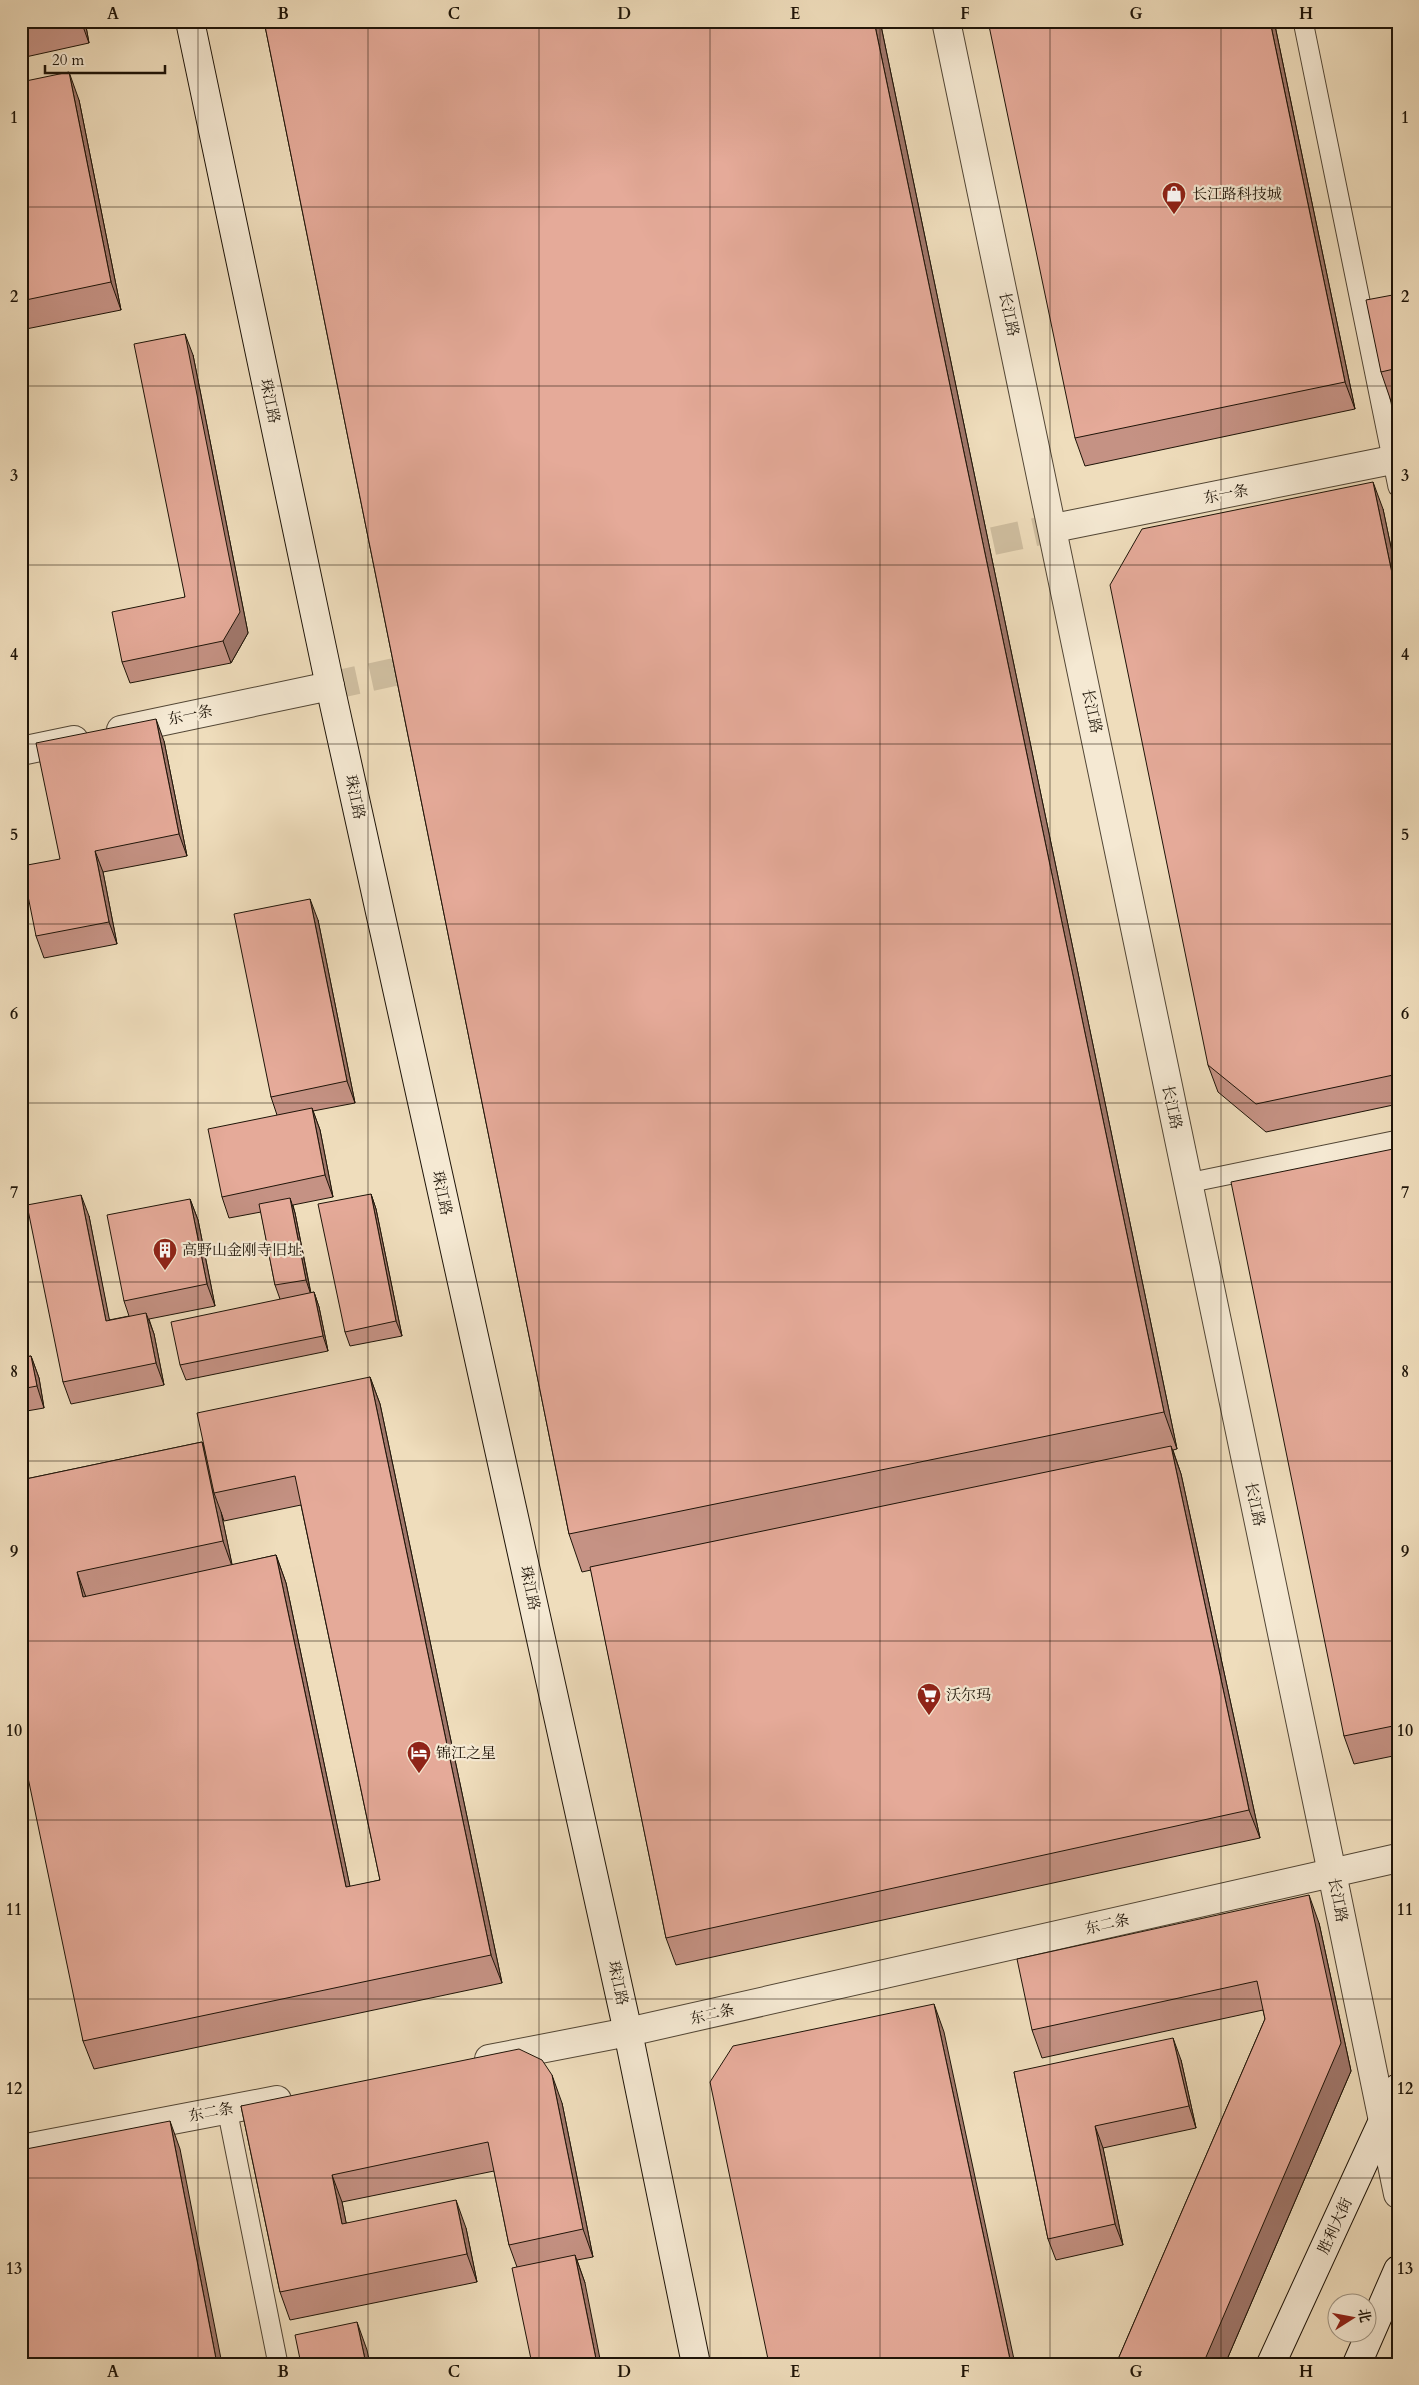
<svg xmlns="http://www.w3.org/2000/svg" width="1419" height="2385" font-family="Cardo,'Noto Serif SC',serif">
	<style>
		.lines { fill: none; stroke-linecap: round; stroke-linejoin: round }
		.pedestrian-tunnel { stroke: #d0bfa1; stroke-width: 28; stroke-dasharray: 28 14; stroke-linecap: butt }
		.service-casing { stroke: #524635; stroke-width: 21 }
		.pedestrian-casing { stroke: #524635; stroke-width: 30 }
		.minor-casing { stroke: #524635; stroke-width: 30 }
		.tertiary-casing { stroke: #524635; stroke-width: 30 }
		.secondary-casing { stroke: #1e1408; stroke-width: 30 }
		.service { stroke: #f5e9d3; stroke-width: 19 }
		.pedestrian { stroke: #f5e9d3; stroke-width: 28 }
		.minor { stroke: #f5e9d3; stroke-width: 28 }
		.tertiary { stroke: #f5e9d3; stroke-width: 28 }
		.secondary { stroke: #f5e9d3; stroke-width: 28 }
		.wall { fill: #c59284; stroke: #1e1408; fill-rule: evenodd }
		.shaded-wall { fill: #a0776b; stroke: #1e1408 }
		.building { fill: #e5aa99; stroke: #1e1408 }
		.grid { fill: none; stroke: #1e1408; stroke-width: 1; stroke-opacity: 0.55 }
		.labels { text-anchor: middle; stroke-width: 4.5; stroke-linejoin: round; paint-order: stroke }
		.poi-label { font-size: 15px; fill: #1e1408; stroke: #f5e9d3; text-anchor: start }
		.street-label { font-size: 15px; fill: #1e1408; stroke: #f5e9d3 }
		.neatline { fill: none; stroke: #1e1408; stroke-width: 2 }
		.grid-label { font-size: 16px; text-anchor: middle; font-weight: bold; fill: #1e1408 }
	</style>
	<rect width="100%" height="100%" fill="#efddbc"/>
	<filter id="stains"><feTurbulence type="fractalNoise" baseFrequency=".004" numOctaves="4"/><feColorMatrix values="0 0 0 0 .2 0 0 0 0 .09 0 0 0 0 .02 0 0 0 .5 -.17"/></filter>
	<radialGradient id="worn" r=".72"><stop offset=".6" stop-color="#630" stop-opacity="0"/><stop offset="1" stop-color="#630" stop-opacity=".3"/></radialGradient>
	<g class="lines">
		<!-- pedestrian-tunnel -->
		<g class="pedestrian-tunnel">
			<path d="M952 550 1054 528"/>
			<path d="M330 686 431 664"/>
		</g>
		<defs>
			<g id="service">
				<path d="M1303 21 1398 487"/>
				<path d="M1188 1183 1398 1140"/>
				<path d="M227 2109 278 2364"/>
			</g>
			<g id="pedestrian">
				<path d="M946 21C1078 638 1203 1256 1332 1873"/>
				<path d="M1054 528 1392 460"/>
			</g>
			<g id="minor">
				<path d="M1392 460 1398 459"/>
				<path d="M121 730 330 686"/>
				<path d="M21 751 74 740"/>
			</g>
			<g id="tertiary">
				<path d="M1332 1873 1398 2194"/>
				<path d="M489 2059 628 2032 1398 1858"/>
				<path d="M21 2149 277 2100"/>
			</g>
			<g id="secondary">
				<path d="M190 21 330 686 628 2032 696 2364"/>
				<path d="M1271 2364 1398 2088"/>
				<path d="M1357 2364 1398 2270"/>
			</g>
		</defs>
		<!-- service casing -->
		<use href="#service" class="service-casing"/>
		<!-- pedestrian casing -->
		<use href="#pedestrian" class="pedestrian-casing"/>
		<!-- minor casing -->
		<use href="#minor" class="minor-casing"/>
		<!-- tertiary casing -->
		<use href="#tertiary" class="tertiary-casing"/>
		<!-- secondary casing -->
		<use href="#secondary" class="secondary-casing"/>
		<!-- service -->
		<use href="#service" class="service"/>
		<!-- pedestrian -->
		<use href="#pedestrian" class="pedestrian"/>
		<!-- minor -->
		<use href="#minor" class="minor"/>
		<!-- tertiary -->
		<use href="#tertiary" class="tertiary"/>
		<!-- secondary -->
		<use href="#secondary" class="secondary"/>
	</g>
	<!-- wall -->
	<g class="wall">
		<path d="M21 21H85L89 43 21 58Z"/>
		<path d="M264 21H880L1177 1449 1173 1450 1181 1474 1260 1838 676 1965 666 1938 591 1570 582 1572 569 1534Z"/>
		<path d="M1274 21 1355 409 1085 466 1075 438Z"/>
		<path d="M21 82 79 100 121 310 21 330Z"/>
		<path d="M1398 294V409L1394 410 1381 372Z"/>
		<path d="M193 355 248 633 231 663 130 683 122 662 185 597Z"/>
		<path d="M1383 509 1398 581V1104L1266 1132 1218 1092 1208 1065Z"/>
		<path d="M164 741 187 856 103 872 117 944 44 958 36 936 60 859Z"/>
		<path d="M318 920 355 1103 313 1111 320 1130 333 1197 293 1205 295 1213 311 1293 314 1292 319 1307 328 1351 186 1380 180 1365 280 1299 275 1285 261 1212 229 1218 222 1197 277 1115 271 1097Z"/>
		<path d="M1398 1148V1755L1354 1764 1344 1736Z"/>
		<path d="M371 1194 376 1209 402 1336 350 1346 345 1332Z"/>
		<path d="M190 1199 198 1220 215 1306 149 1319 154 1334 164 1385 71 1404 63 1382 89 1216 109 1320 129 1316 124 1301Z"/>
		<path d="M31 1356 39 1378 44 1408 21 1412V1358Z"/>
		<path d="M370 1377 380 1404 502 1983 94 2069 83 2041 21 1480 202 1442 205 1450ZM301 1505 380 1880 350 1887 286 1583 276 1555 232 1565 221 1512 224 1521Z"/>
		<path d="M1319 1923 1351 2071 1225 2364H1116L1265 2019 1263 2010 1042 2058 1032 2030Z"/>
		<path d="M1181 2060 1196 2128 1103 2148 1123 2245 1056 2260 1048 2239 1014 2072Z"/>
		<path d="M562 2103 593 2257 577 2260 585 2283 517 2267 509 2245 494 2171 342 2202 346 2223 466 2228 477 2282 290 2320 280 2292 241 2106Z"/>
	</g>
	<!-- shaded-wall -->
	<g class="shaded-wall">
		<path d="M81 21H85L89 43Z"/>
		<path d="M874 21H880L1177 1449 1164 1412Z"/>
		<path d="M1270 21H1274L1355 409 1345 382Z"/>
		<path d="M69 72 79 100 121 310 111 282Z"/>
		<path d="M185 334 193 355 248 633 231 663 223 641Z"/>
		<path d="M1373 482 1383 509 1398 581V602Z"/>
		<path d="M156 719 164 741 187 856 179 834Z"/>
		<path d="M95 851 103 872 117 944 109 922Z"/>
		<path d="M310 899 318 920 355 1103 347 1081Z"/>
		<path d="M312 1108 320 1130 333 1197 325 1175Z"/>
		<path d="M371 1194 376 1209 402 1336 396 1321Z"/>
		<path d="M81 1195 89 1216 114 1343 106 1321Z"/>
		<path d="M290 1198 295 1213 311 1295 306 1280Z"/>
		<path d="M190 1199 198 1220 215 1306 207 1284Z"/>
		<path d="M314 1292 319 1307 328 1351 323 1336Z"/>
		<path d="M146 1313 154 1334 164 1385 156 1363Z"/>
		<path d="M31 1356 39 1378 44 1408 37 1386Z"/>
		<path d="M370 1377 380 1404 502 1983 491 1955Z"/>
		<path d="M202 1442 212 1470 214 1493 221 1512 233 1569 223 1541Z"/>
		<path d="M1171 1446 1181 1474 1260 1838 1249 1810Z"/>
		<path d="M276 1555 286 1583 356 1915 346 1887Z"/>
		<path d="M77 1572 87 1600 83 1597Z"/>
		<path d="M1309 1895 1319 1923 1351 2071 1225 2364H1203Z"/>
		<path d="M934 2004 944 2032 1015 2364H1011Z"/>
		<path d="M1173 2038 1181 2060 1196 2128 1189 2106Z"/>
		<path d="M552 2075 562 2103 593 2257 583 2229Z"/>
		<path d="M170 2121 180 2149 222 2364H217Z"/>
		<path d="M1095 2126 1103 2148 1123 2245 1115 2224Z"/>
		<path d="M332 2175 342 2202 352 2252 342 2224Z"/>
		<path d="M456 2200 466 2228 477 2282 467 2254Z"/>
		<path d="M575 2255 585 2283 601 2364H597Z"/>
		<path d="M357 2322 367 2350 370 2364H366Z"/>
	</g>
	<!-- building -->
	<g class="building">
		<path d="M21 21H53L21 28Z"/>
		<path d="M264 21H874L1164 1412 569 1534Z"/>
		<path d="M988 21H1270L1345 382 1075 438Z"/>
		<path d="M69 72 111 282 21 301V82Z"/>
		<path d="M1398 294V368L1381 372 1366 300Z"/>
		<path d="M185 334 240 612 223 641 122 662 112 612 185 597 134 344Z"/>
		<path d="M1373 482 1398 602V1074L1256 1104 1208 1065 1110 585 1142 529Z"/>
		<path d="M156 719 179 834 95 851 109 922 36 936 22 866 60 859 36 743Z"/>
		<path d="M310 899 347 1081 271 1097 234 914Z"/>
		<path d="M312 1108 325 1175 222 1197 208 1129Z"/>
		<path d="M1398 1148V1725L1344 1736 1231 1182Z"/>
		<path d="M371 1194 396 1321 345 1332 318 1204Z"/>
		<path d="M81 1195 106 1321 146 1313 156 1363 63 1382 27 1205Z"/>
		<path d="M290 1198 306 1280 275 1285 259 1204Z"/>
		<path d="M190 1199 207 1284 124 1301 107 1215Z"/>
		<path d="M314 1292 323 1336 180 1365 171 1322Z"/>
		<path d="M31 1356 37 1386 21 1389V1358Z"/>
		<path d="M370 1377 491 1955 83 2041 21 1744V1480L202 1442 223 1541 77 1572 83 1597 276 1555 346 1887 380 1880 295 1476 214 1493 197 1413Z"/>
		<path d="M1171 1446 1249 1810 666 1938 590 1567Z"/>
		<path d="M1309 1895 1341 2043 1203 2364H1116L1265 2019 1257 1981 1032 2030 1017 1959Z"/>
		<path d="M934 2004 1011 2364H769L710 2082 733 2046Z"/>
		<path d="M1173 2038 1189 2106 1095 2126 1115 2224 1048 2239 1014 2072Z"/>
		<path d="M519 2049 542 2060 552 2075 583 2229 509 2245 488 2142 332 2175 342 2224 456 2200 467 2254 280 2292 241 2106Z"/>
		<path d="M170 2121 217 2364H21V2150Z"/>
		<path d="M575 2255 597 2364H532L512 2268Z"/>
		<path d="M357 2322 366 2364H301L295 2335Z"/>
	</g>
	<!-- grid -->
	<path class="grid" d="M198 21V2364M368 21V2364M539 21V2364M710 21V2364M880 21V2364M1050 21V2364M1221 21V2364M21 207H1398M21 386H1398M21 565H1398M21 744H1398M21 924H1398M21 1103H1398M21 1282H1398M21 1461H1398M21 1641H1398M21 1820H1398M21 1999H1398M21 2178H1398"/>
	<!-- icons -->
	<defs>
		<symbol id="shop-pin" viewBox="-11 -11 22 30"><path d="M0 17L-7.5 6A9.5 9.5 0 1 1 7.5 6Z" fill="#8f2418" stroke="#f5e9d3"/><path d="M-5-2.5h2.3a2.7 3.5 0 0 1 5.4 0H5L5.5 6h-11ZM-1.5-2.5h3a1.5 2.3 0 0 0-3 0Z" fill="#fff"/></symbol>
		<symbol id="building-pin" viewBox="-11 -11 22 30"><path d="M0 17L-7.5 6A9.5 9.5 0 1 1 7.5 6Z" fill="#8f2418" stroke="#f5e9d3"/><path d="M-4-6H4V6H1V3H-1V6H-4ZM-2.5-4.3h1.7v1.8h-1.7ZM.8-4.3h1.7v1.8H.8ZM-2.5-1h1.7V.8h-1.7ZM.8-1h1.7V.8H.8Z" fill="#fff"/></symbol>
		<symbol id="supermarket-pin" viewBox="-11 -11 22 30"><path d="M0 17L-7.5 6A9.5 9.5 0 1 1 7.5 6Z" fill="#8f2418" stroke="#f5e9d3"/><path d="M-6-5.5h2.5l.6 2H6L4.5 2H-2.5L-4.4-4H-6ZM-1.5 3.2a1.3 1.3 0 1 0 .1 0ZM3 3.2a1.3 1.3 0 1 0 .1 0Z" fill="#fff"/></symbol>
		<symbol id="hotel-pin" viewBox="-11 -11 22 30"><path d="M0 17L-7.5 6A9.5 9.5 0 1 1 7.5 6Z" fill="#8f2418" stroke="#f5e9d3"/><path d="M-6-4.5h1.5V1H6V5H4.5V3h-9V5H-6ZM-4 0a1.8 1.8 0 1 1 3.6 0ZM.5 0V-2.5h3Q6-2.5 6 0Z" fill="#fff"/></symbol>
	</defs>
	<g fill-rule="evenodd">
		<use href="#shop-pin" x="1160" y="180" width="28" height="38"/>
		<use href="#building-pin" x="151" y="1236" width="28" height="38"/>
		<use href="#supermarket-pin" x="915" y="1681" width="28" height="38"/>
		<use href="#hotel-pin" x="405" y="1739" width="28" height="38"/>
	</g>
	<g class="labels">
		<!-- poi labels -->
		<g class="poi-label">
			<text x="1192" y="199">长江路科技城</text>
			<text x="182" y="1255">高野山金刚寺旧址</text>
			<text x="946" y="1700">沃尔玛</text>
			<text x="436" y="1758">锦江之星</text>
		</g>
		<!-- street labels -->
		<g class="street-label">
			<text transform="translate(1009 314) rotate(78)" y="5">长江路</text>
			<text transform="translate(270 401) rotate(78)" y="5">珠江路</text>
			<text transform="translate(1226 494) rotate(-11)" y="5">东一条</text>
			<text transform="translate(1092 711) rotate(78)" y="5">长江路</text>
			<text transform="translate(190 715) rotate(-12)" y="5">东一条</text>
			<text transform="translate(355 797) rotate(78)" y="5">珠江路</text>
			<text transform="translate(1172 1107) rotate(78)" y="5">长江路</text>
			<text transform="translate(442 1193) rotate(78)" y="5">珠江路</text>
			<text transform="translate(1255 1504) rotate(78)" y="5">长江路</text>
			<text transform="translate(530 1588) rotate(78)" y="5">珠江路</text>
			<text transform="translate(1338 1900) rotate(79)" y="5">长江路</text>
			<text transform="translate(1107 1924) rotate(-13)" y="5">东二条</text>
			<text transform="translate(618 1983) rotate(78)" y="5">珠江路</text>
			<text transform="translate(712 2014) rotate(-13)" y="5">东二条</text>
			<text transform="translate(211 2112) rotate(-11)" y="5">东二条</text>
			<text transform="translate(1335 2226) rotate(-65)" y="5">胜利大街</text>
		</g>
	</g>
	<!-- margin -->
	<rect width="1419" height="2385" fill="none" stroke="#efddbc" stroke-width="55"/>
	<!-- north arrow -->
	<g transform="translate(1352 2318) rotate(79)"><circle r="24" fill="#f5e9d3" stroke="#9f9482"/>
	<path d="M0-4L9 19L0 12L-9 19Z" fill="#8f2418"/>
	<text y="-8" font-size="14" font-weight="bold" text-anchor="middle" fill="#1e1408">北</text>
	</g>
	<!-- scale -->
	<path d="M45 65v8h120v-8" fill="none" stroke="#1e1408" stroke-width="2.5"/>
	<text x="52" y="65" font-size="15" fill="#1e1408" stroke="#f5e9d3" stroke-width="4" paint-order="stroke">20 m</text>
	<rect x="28" y="28" width="1364" height="2330" class="neatline"/>
	<g class="grid-label">
		<text x="113" y="19">A</text>
		<text x="283" y="19">B</text>
		<text x="454" y="19">C</text>
		<text x="624" y="19">D</text>
		<text x="795" y="19">E</text>
		<text x="965" y="19">F</text>
		<text x="1136" y="19">G</text>
		<text x="1306" y="19">H</text>
		<text x="14" y="123">1</text>
		<text x="1405" y="123">1</text>
		<text x="14" y="302">2</text>
		<text x="1405" y="302">2</text>
		<text x="14" y="481">3</text>
		<text x="1405" y="481">3</text>
		<text x="14" y="660">4</text>
		<text x="1405" y="660">4</text>
		<text x="14" y="840">5</text>
		<text x="1405" y="840">5</text>
		<text x="14" y="1019">6</text>
		<text x="1405" y="1019">6</text>
		<text x="14" y="1198">7</text>
		<text x="1405" y="1198">7</text>
		<text x="14" y="1377">8</text>
		<text x="1405" y="1377">8</text>
		<text x="14" y="1557">9</text>
		<text x="1405" y="1557">9</text>
		<text x="14" y="1736">10</text>
		<text x="1405" y="1736">10</text>
		<text x="14" y="1915">11</text>
		<text x="1405" y="1915">11</text>
		<text x="14" y="2094">12</text>
		<text x="1405" y="2094">12</text>
		<text x="14" y="2274">13</text>
		<text x="1405" y="2274">13</text>
		<text x="113" y="2377">A</text>
		<text x="283" y="2377">B</text>
		<text x="454" y="2377">C</text>
		<text x="624" y="2377">D</text>
		<text x="795" y="2377">E</text>
		<text x="965" y="2377">F</text>
		<text x="1136" y="2377">G</text>
		<text x="1306" y="2377">H</text>
	</g>
	<rect width="100%" height="100%" filter="url(#stains)"/>
	<rect width="100%" height="100%" fill="url(#worn)"/>
</svg>
